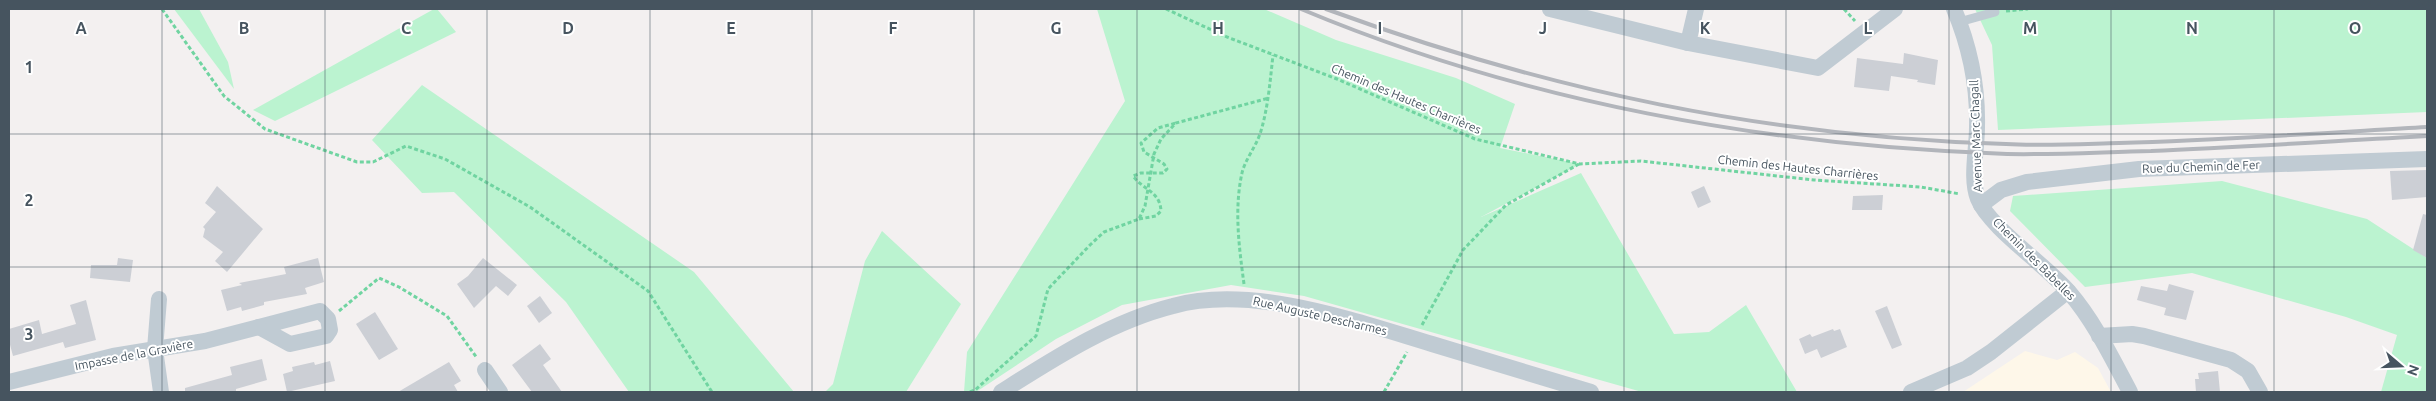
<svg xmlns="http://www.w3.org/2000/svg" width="2436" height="401" font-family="Ubuntu,sans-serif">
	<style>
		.commercial { fill: #fef7e9 }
		.green { fill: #bbf3d0 }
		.building { fill: #cccfd5 }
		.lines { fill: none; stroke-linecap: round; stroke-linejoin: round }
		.path { stroke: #70d4a1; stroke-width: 3; stroke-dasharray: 4 2.5; stroke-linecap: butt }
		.lane { stroke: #c0cbd3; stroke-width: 9 }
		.street { stroke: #c0cbd3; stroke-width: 16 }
		.rail { stroke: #b2b5bb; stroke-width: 4 }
		.grid { fill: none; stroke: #46545f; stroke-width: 1; stroke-opacity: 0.55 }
		.labels { text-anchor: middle; stroke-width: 4; stroke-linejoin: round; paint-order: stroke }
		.street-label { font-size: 12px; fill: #46545f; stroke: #fff }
		.grid-label { font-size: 16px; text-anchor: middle; font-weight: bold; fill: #46545f; stroke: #fff; stroke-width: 4; stroke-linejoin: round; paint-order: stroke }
	</style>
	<rect width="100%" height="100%" fill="#f3f0f0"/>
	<!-- commercial -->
	<path class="commercial" d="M2025 351 2057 360 2075 352 2098 368 2111 392H1963Z"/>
	<!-- green -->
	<g class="green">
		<path d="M174 9H199L228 62 234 89Z"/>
		<path d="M434 9H437L456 32 275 121 253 110Z"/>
		<path d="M1097 9H1264L1336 40 1456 78 1515 104 1500 148 1580 164 1481 217 1581 173 1674 334 1709 332 1746 305 1797 392H1642L1304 296 1231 285 1122 305 1056 339 976 392H964L967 352 1125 101Z"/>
		<path d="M1975 9H2427V112L1998 130 1992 45Z"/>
		<path d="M422 85 694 272 794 392H629L566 302 454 192 422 193 372 140Z"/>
		<path d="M2222 181 2367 219 2427 258V392H2381L2397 335 2346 317 2192 273 2085 287 2010 211 2013 196Z"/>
		<path d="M882 231 961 304 906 392H825L833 384 865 261Z"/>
	</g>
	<!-- building -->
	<g class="building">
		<path d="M1904 53 1938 60 1935 85 1917 82 1918 80 1891 76 1889 91 1854 87 1857 58 1903 64Z"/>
		<path d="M2427 170V197L2392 200 2390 171Z"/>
		<path d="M217 186 263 229 227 272 215 261 223 252 203 237 205 229 203 227 216 212 205 203Z"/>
		<path d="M1704 186 1711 202 1698 208 1691 192Z"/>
		<path d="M1883 195 1882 210H1852L1853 196Z"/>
		<path d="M2423 214 2427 215V258L2413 250Z"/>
		<path d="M118 258 133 260 130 282 90 278 91 265H117Z"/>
		<path d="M318 258 324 282 305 288 307 294 264 302V305L242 311 241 307 227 311 221 290 242 285 239 283 286 274 284 267Z"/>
		<path d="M483 258 517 285 508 296 496 286 474 308 457 284 468 276Z"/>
		<path d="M2169 284 2194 291 2186 320 2164 315 2166 308 2137 300 2141 286 2167 291Z"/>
		<path d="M540 296 552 313 539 323 527 306Z"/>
		<path d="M86 300 96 340 65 348 63 342 13 356 9 341V329L39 320 42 334 76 324 70 305Z"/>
		<path d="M1887 306 1902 345 1892 349 1875 311Z"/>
		<path d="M375 312 398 349 379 360 356 324Z"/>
		<path d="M1833 329 1834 331 1840 329 1847 347 1821 358 1817 349 1805 354 1799 339 1810 334 1812 337Z"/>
		<path d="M540 344 551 359 543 365 562 392H532L512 365Z"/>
		<path d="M262 359 267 380 236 389V392H185V388L232 375 230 367Z"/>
		<path d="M330 361 335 381 287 392 283 374 293 371 292 367 314 362 315 365Z"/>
		<path d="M449 362 461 381 454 385 458 392H398Z"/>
		<path d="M2218 371 2220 392H2196L2195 379H2199L2198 373Z"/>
	</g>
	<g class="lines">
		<!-- path -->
		<g class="path">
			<path d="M162 9 224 96 265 129 357 162H373L406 146 445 159 530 207 648 291 712 392"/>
			<path d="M1166 9 1227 37 1337 79 1475 139 1580 164 1641 161 1814 180 1921 187 1960 194"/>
			<path d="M1844 9 1855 21"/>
			<path d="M2006 11 2028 9"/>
			<path d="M1139 219 1156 216 1161 211C1160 191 1143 190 1133 176L1141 173H1163L1167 169 1164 164 1144 152 1141 143 1158 128 1176 123"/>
			<path d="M1244 284C1239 247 1234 209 1242 173 1245 160 1255 148 1260 134 1268 109 1270 82 1273 55"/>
			<path d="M339 311 379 278 399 287 447 316 477 358"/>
			<path d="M1422 325 1463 250 1506 205 1579 164"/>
			<path d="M970 392 975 390 1036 336 1048 289 1090 245 1104 232 1139 219 1145 206 1154 154 1161 139 1176 123 1269 98"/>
			<path d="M1384 392 1407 352"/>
		</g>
		<!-- lane -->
		<path class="lane" d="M1959 22 1995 12"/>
		<!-- street -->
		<g class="street">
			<path d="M1550 9 1688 43 1818 68 1895 9"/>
			<path d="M1954 9C1970 47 1978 85 1977 127 1977 150 1970 178 1978 199 1989 227 2047 266 2069 292 2094 321 2112 358 2130 392"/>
			<path d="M1688 43 1696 9"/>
			<path d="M1981 205 2001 190 2027 182 2139 169 2427 159"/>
			<path d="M159 299 155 349 161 392"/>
			<path d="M320 311 328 319 330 330 326 336 290 344 259 327Z"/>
			<path d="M2099 336 2132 334 2144 336 2231 360 2248 371 2260 392"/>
			<path d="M485 370 500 392"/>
			<path d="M9 382 113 356 205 341 259 327"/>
			<path d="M1001 392C1055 358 1110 322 1173 306 1252 284 1355 321 1432 344 1485 360 1538 376 1591 392"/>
			<path d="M1911 392 1967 368 1991 352 2068 291"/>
		</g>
		<!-- rail -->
		<g class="rail">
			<path d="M1301 9C1523 102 1767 146 2007 154 2055 155 2103 152 2151 151 2243 147 2335 141 2427 136"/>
			<path d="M1326 9C1550 91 1767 137 2006 144 2043 146 2081 144 2119 143 2221 140 2324 133 2427 127"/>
		</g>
	</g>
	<!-- grid -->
	<path class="grid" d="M162 9V392M325 9V392M487 9V392M650 9V392M812 9V392M974 9V392M1137 9V392M1299 9V392M1462 9V392M1624 9V392M1786 9V392M1949 9V392M2111 9V392M2274 9V392M9 134H2427M9 267H2427"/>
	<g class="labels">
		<!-- street labels -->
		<g class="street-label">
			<text transform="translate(1406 99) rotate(23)" y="4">Chemin des Hautes Charrières</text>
			<text transform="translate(1976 136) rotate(-92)" y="4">Avenue Marc Chagall</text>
			<text transform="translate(2201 167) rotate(-2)" y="4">Rue du Chemin de Fer</text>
			<text transform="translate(1798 168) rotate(6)" y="4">Chemin des Hautes Charrières</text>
			<text transform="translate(2034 259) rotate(45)" y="4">Chemin des Babelles</text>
			<text transform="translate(1320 316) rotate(13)" y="4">Rue Auguste Descharmes</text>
			<text transform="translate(134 355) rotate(-11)" y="4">Impasse de la Gravière</text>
		</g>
	</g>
	<g class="grid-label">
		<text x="81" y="34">A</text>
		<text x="244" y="34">B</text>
		<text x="406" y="34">C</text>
		<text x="568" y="34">D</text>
		<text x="731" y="34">E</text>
		<text x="893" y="34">F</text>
		<text x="1056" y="34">G</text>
		<text x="1218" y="34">H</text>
		<text x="1380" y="34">I</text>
		<text x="1543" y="34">J</text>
		<text x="1705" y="34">K</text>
		<text x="1868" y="34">L</text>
		<text x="2030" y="34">M</text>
		<text x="2192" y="34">N</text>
		<text x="2355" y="34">O</text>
		<text x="29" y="73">1</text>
		<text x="29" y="206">2</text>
		<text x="29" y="340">3</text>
	</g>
	<!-- border -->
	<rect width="2436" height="401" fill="none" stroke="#46545f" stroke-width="20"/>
	<!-- north arrow -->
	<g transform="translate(2401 366) rotate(109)" stroke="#ffffff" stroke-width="4" paint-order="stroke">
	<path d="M0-4L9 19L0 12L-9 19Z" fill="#46545f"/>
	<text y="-8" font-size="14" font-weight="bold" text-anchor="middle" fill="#46545f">N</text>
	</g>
</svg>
